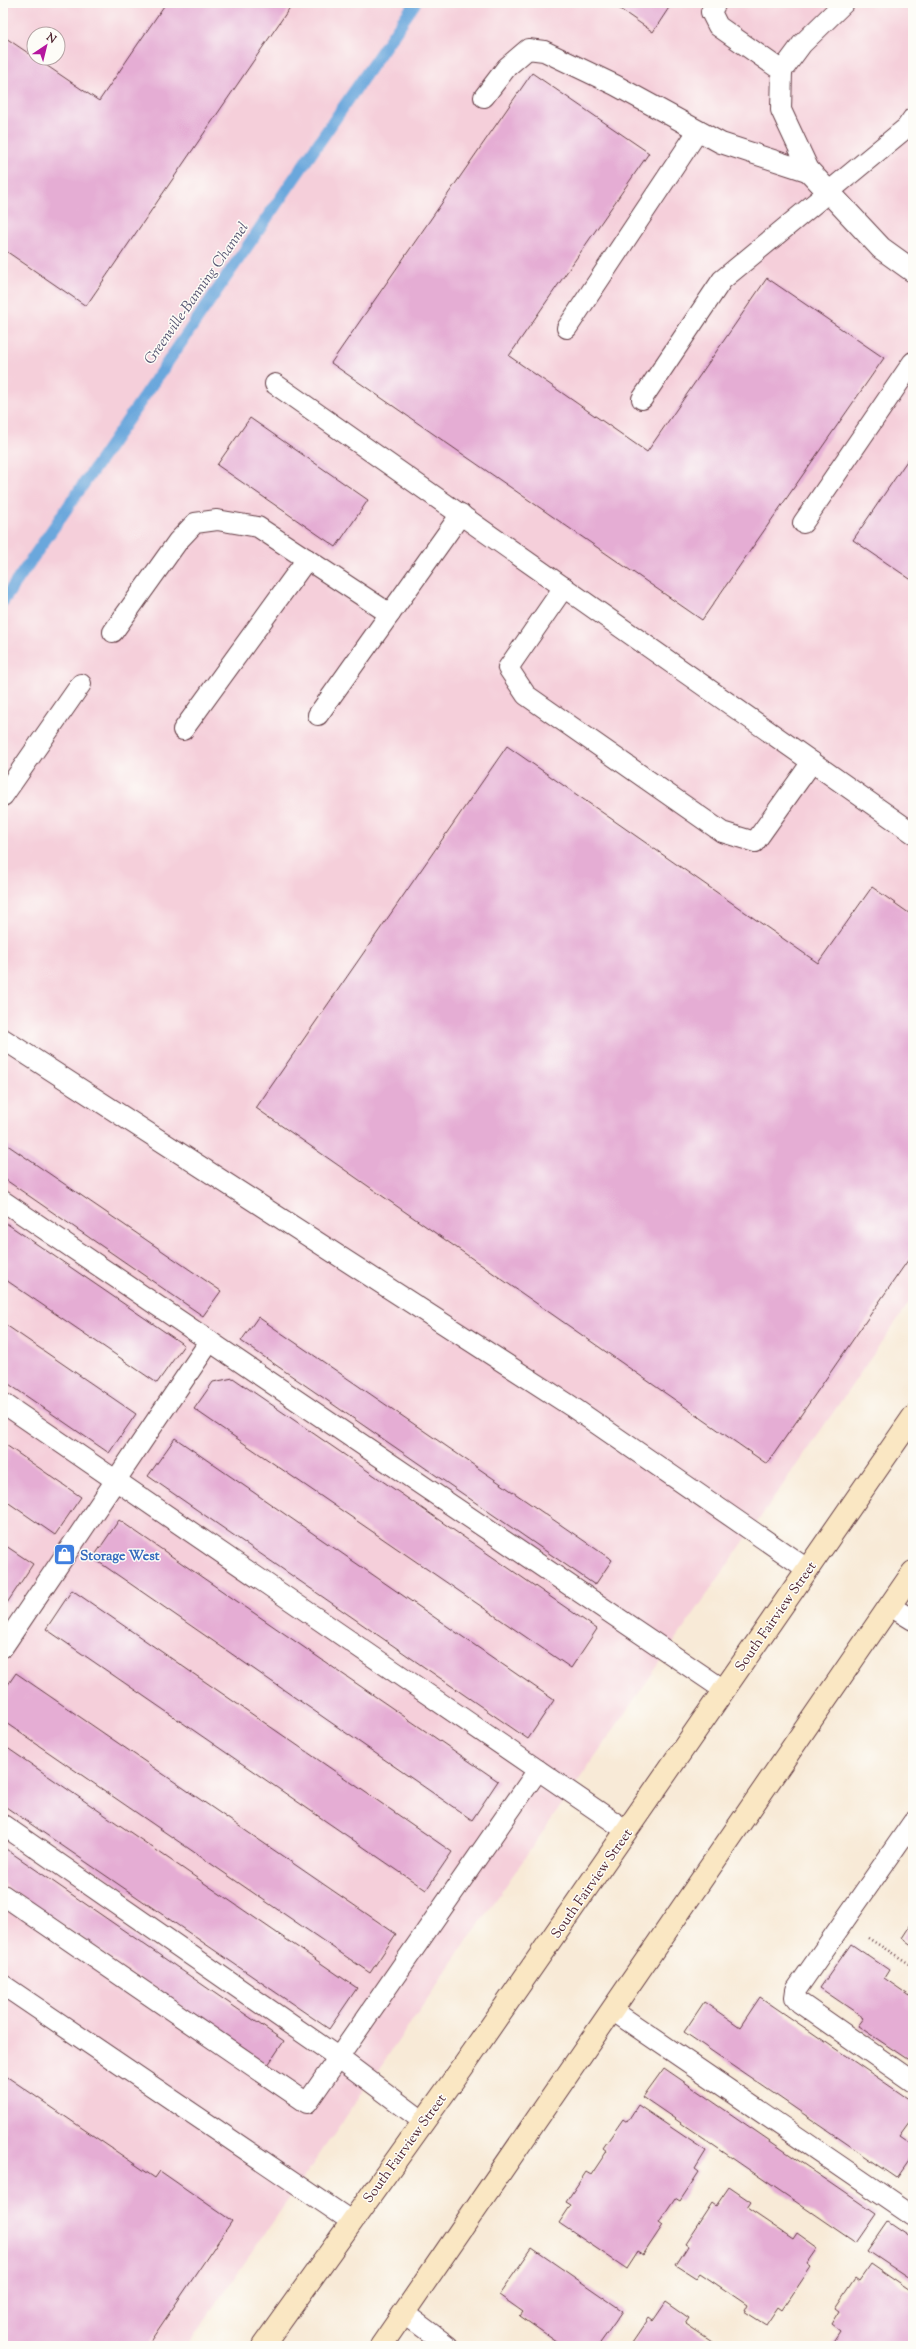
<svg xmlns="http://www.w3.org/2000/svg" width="916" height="2349" font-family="'Sorts Mill Goudy',serif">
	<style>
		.built { fill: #f5cfda; fill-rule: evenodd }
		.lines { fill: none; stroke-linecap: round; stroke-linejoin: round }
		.stream { stroke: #6ba7dc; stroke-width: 12 }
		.building { fill: #e5add4 }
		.lane-casing { stroke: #643d45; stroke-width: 22 }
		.street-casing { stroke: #643d45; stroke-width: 24 }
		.secondary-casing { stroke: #643d45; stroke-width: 24 }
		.path { stroke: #643d45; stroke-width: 2.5; stroke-dasharray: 1 3; stroke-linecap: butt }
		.lane { stroke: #fff; stroke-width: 20 }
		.street { stroke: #fff; stroke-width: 22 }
		.secondary { stroke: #fae7c3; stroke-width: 22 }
		.labels { text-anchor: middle; stroke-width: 3; stroke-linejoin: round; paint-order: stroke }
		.shop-label { font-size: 14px; font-weight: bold; fill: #366cbe; stroke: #fdfcf7; text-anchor: start }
		.street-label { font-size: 14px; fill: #4a1f2b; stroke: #fdfcf7 }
		.water-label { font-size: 15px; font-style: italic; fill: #575572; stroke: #fdfcf7 }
	</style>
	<rect width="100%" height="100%" fill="#fdfcf7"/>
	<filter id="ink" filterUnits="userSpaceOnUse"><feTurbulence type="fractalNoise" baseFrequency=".025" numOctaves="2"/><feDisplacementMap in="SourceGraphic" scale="8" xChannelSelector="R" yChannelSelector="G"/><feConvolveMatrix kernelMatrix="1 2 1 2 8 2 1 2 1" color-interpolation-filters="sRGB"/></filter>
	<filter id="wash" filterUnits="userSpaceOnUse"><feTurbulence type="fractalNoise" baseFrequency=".012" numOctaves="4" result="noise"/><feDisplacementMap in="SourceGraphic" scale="16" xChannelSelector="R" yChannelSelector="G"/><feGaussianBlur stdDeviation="0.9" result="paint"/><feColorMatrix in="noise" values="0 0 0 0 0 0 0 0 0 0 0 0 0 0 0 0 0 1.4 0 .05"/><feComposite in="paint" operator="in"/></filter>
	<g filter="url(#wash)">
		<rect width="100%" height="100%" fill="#f8ead7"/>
		<!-- built -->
		<path class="built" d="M3 3H913V1297L187 2346H3ZM34 34H58V58H34Z"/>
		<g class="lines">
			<!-- stream -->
			<path class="stream" d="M3 601 415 3"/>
		</g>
		<g id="blocks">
			<!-- building -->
			<g class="building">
				<path d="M166 3H293L86 306 3 249V36L99 101Z"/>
				<path d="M611 3H672L653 32Z"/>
				<path d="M532 73 649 153 509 356 647 452 767 278 884 358 702 620 331 363Z"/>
				<path d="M250 418 368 500 336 547 217 465Z"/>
				<path d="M913 452V581L853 540Z"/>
				<path d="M507 746 818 963 872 887 913 916V1253L767 1464 256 1108Z"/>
				<path d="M3 1142 221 1291 203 1316 3 1178Z"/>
				<path d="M3 1221 184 1345 157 1383 3 1278Z"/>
				<path d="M258 1317 612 1560 595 1585 241 1341Z"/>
				<path d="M3 1323 136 1414 109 1453 3 1380Z"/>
				<path d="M233 1378 597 1629 571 1668 194 1409 213 1382Z"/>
				<path d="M175 1438 554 1700 528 1739 148 1476Z"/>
				<path d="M3 1443 81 1497 55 1535 3 1499Z"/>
				<path d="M119 1520 498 1781 472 1820 93 1558Z"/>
				<path d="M3 1544 33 1564 7 1603 3 1600Z"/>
				<path d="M72 1590 452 1852 426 1890 46 1629Z"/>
				<path d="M16 1673 396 1934 370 1973 3 1721V1692Z"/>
				<path d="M3 1745 357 1988 329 2029 3 1805Z"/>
				<path d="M3 1847 284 2041 268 2065 3 1883Z"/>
				<path d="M913 1921V1946L902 1938Z"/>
				<path d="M851 1944 889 1970 884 1978 910 1996 913 1991V2063L858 2026 864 2018 820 1988Z"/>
				<path d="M760 1997 913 2102V2118L900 2136 913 2145V2155L897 2178 684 2032 704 2002 740 2027Z"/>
				<path d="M664 2068 876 2214 856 2243 643 2097Z"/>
				<path d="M3 2074 155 2178 160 2171 232 2221 147 2346H3Z"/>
				<path d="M638 2105 706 2151 695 2169 699 2172 680 2201 675 2198 659 2222 663 2225 643 2255 638 2252 627 2269 559 2223 571 2205 566 2202 586 2172 591 2175 607 2151 603 2148 623 2119 627 2122Z"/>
				<path d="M913 2181V2190L909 2187Z"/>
				<path d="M729 2187 751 2202 747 2208 793 2239 797 2233 818 2248 807 2264 811 2267 782 2310 778 2307 766 2325 744 2311 747 2305 700 2273 696 2278 676 2265 688 2246 685 2244 712 2203 716 2206Z"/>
				<path d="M888 2222 913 2239V2281L868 2251Z"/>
				<path d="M532 2248 623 2311 598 2346H572L567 2342 563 2346 520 2316 523 2312 499 2295Z"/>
				<path d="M871 2264 913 2293V2346H830L840 2331 831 2324 839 2311 835 2308 855 2278 859 2281Z"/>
				<path d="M666 2302 689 2318 685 2324 718 2346H630L649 2318 653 2321Z"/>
			</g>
		</g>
	</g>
	<g filter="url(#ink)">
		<use href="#blocks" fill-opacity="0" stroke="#643d45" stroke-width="1"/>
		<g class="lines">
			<defs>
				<g id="lane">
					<path d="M716 3 711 12 718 26 782 71"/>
					<path d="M484 97 507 67 528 49 544 51 615 85 721 143 810 172"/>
					<path d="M810 172 781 110 782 71 802 44 844 3"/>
					<path d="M567 328 698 131"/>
					<path d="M275 384 913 833"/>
					<path d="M642 399 722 280 906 128 913 118"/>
					<path d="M803 523 913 362"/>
					<path d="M564 587 508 668 526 695 722 832 755 842 812 762"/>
					<path d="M113 632 178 541 195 523 217 520 258 527 390 614"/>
					<path d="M318 715 461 514"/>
					<path d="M183 730 307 559"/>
					<path d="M3 796 81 684"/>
					<path d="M3 1039 571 1406 807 1569"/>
					<path d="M3 1201 724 1690"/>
					<path d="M3 1403 538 1770"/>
					<path d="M890 1606 913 1620"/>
					<path d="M3 1647 210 1341"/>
					<path d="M913 1822 796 1990 795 1997 800 2003 913 2082"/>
					<path d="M3 1825 339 2058 424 2122"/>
					<path d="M3 1895 307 2103 538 1770 627 1831"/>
					<path d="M3 1985 351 2221"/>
					<path d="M612 2010 913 2216"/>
					<path d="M404 2313 448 2346"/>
				</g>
				<path id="street" d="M810 172 881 248 913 271"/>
				<g id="secondary">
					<path d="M263 2346 462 2068 913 1417"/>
					<path d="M381 2346 913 1572"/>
				</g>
			</defs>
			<!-- lane casing -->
			<use href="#lane" class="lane-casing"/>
			<!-- street casing -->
			<use href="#street" class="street-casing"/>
			<!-- secondary casing -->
			<use href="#secondary" class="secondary-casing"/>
			<!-- path -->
			<path class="path" d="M868 1938 913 1966"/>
			<!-- lane -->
			<use href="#lane" class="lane"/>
			<!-- street -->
			<use href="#street" class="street"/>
			<!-- secondary -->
			<use href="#secondary" class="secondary"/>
		</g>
	</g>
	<!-- icons -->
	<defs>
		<symbol id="shop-square" viewBox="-11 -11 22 22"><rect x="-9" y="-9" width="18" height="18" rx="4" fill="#3f7fe0" stroke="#fdfcf7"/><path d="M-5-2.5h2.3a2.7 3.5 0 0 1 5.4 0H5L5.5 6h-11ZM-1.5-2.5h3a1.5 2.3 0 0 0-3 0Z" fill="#fff"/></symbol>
	</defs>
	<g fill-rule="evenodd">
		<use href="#shop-square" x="52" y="1542" width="25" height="25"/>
	</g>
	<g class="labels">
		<!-- shop labels -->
		<g class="shop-label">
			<text x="80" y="1560">Storage West</text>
		</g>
		<!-- street labels -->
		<g class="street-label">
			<text transform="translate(775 1616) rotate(-55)" y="5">South Fairview Street</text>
			<text transform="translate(591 1883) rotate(-55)" y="5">South Fairview Street</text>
			<text transform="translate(404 2148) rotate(-54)" y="5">South Fairview Street</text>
		</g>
		<!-- water labels -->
		<g class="water-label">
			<text transform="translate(196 293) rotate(-55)" y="5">Greenville-Banning Channel</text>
		</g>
	</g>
	<!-- margin -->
	<rect width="916" height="2349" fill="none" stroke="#fdfcf7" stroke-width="16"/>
	<!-- north arrow -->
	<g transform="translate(46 46) rotate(35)"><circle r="19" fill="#fdfcf7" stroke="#b5a4a5"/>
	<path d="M0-3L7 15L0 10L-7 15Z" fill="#b5179e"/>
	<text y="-6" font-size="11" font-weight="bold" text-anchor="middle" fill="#4a1f2b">N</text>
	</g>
</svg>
